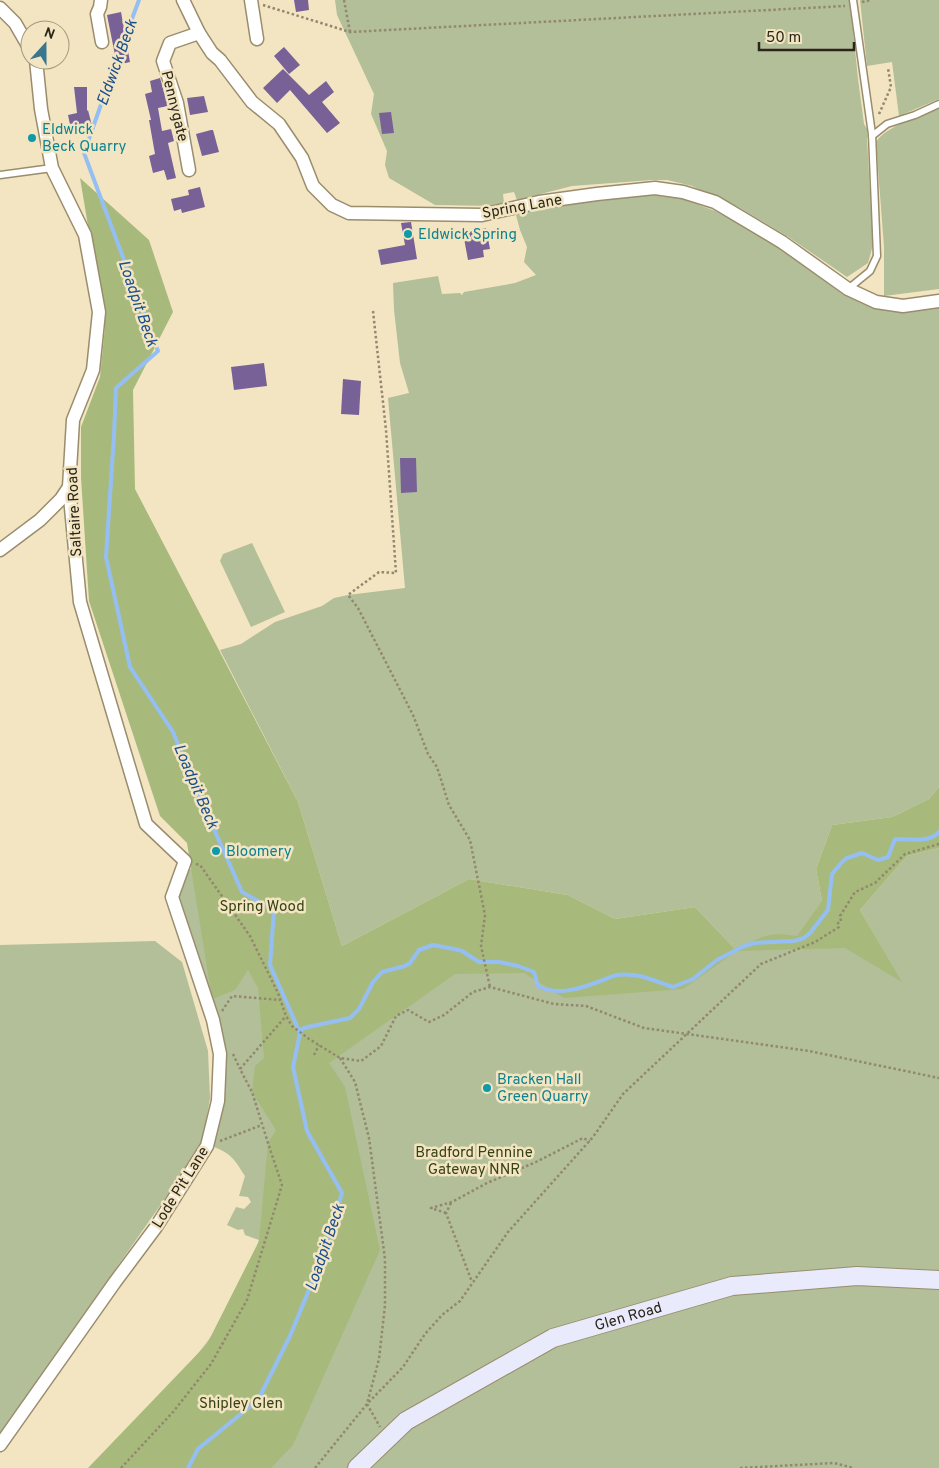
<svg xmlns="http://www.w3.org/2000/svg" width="939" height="1468" font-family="Overpass,sans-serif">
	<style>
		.green { fill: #b2bf99 }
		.forest { fill: #a7ba7c }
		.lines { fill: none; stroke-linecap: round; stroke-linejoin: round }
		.stream { stroke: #95bff3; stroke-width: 4 }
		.building { fill: #786197 }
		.lane-casing { stroke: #9a8d6d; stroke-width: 9 }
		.street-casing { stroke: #9a8d6d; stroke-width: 15 }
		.secondary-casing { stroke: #9a8d6d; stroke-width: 20 }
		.path { stroke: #928870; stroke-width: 2.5; stroke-dasharray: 2.5 2.5; stroke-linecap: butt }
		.lane { stroke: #fff; stroke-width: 6 }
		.street { stroke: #fff; stroke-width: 12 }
		.secondary { stroke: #e9ebfc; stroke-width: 18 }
		.culture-dot { fill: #0f9aa8; stroke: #f3e5c2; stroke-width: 2 }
		.labels { text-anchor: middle; stroke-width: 5; stroke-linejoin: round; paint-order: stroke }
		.street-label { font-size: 15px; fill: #2b2619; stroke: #f3e5c2 }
		.culture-label { font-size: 15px; fill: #0d838f; stroke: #f3e5c2; text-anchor: start }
		.park-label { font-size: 15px; fill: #364214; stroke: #f3e5c2 }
		.water-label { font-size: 16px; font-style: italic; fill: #194f8d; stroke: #f3e5c2 }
	</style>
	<rect width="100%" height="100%" fill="#f3e5c2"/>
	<!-- green -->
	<g class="green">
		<path d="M335 0H850L858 79 864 124 867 129V139L873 245 868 263 847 277 787 236 740 208 692 186 667 180H652L572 186 517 200 514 192 503 194 504 203 494 206 435 205 389 178 385 165 387 151 371 114 374 94 337 15Z"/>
		<path d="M860 0H939V99L899 116 892 62 867 66Z"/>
		<path d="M939 109V289L884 296V247L876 142C886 126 921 116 939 109Z"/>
		<path d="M670 194 715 211 757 233 792 255 848 296 858 299 939 306V787L929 799 892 817 832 825 816 869 822 901 832 894 898 976 860 910 907 856 939 848V1468H90C148 1408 214 1351 248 1273 253 1263 256 1251 259 1240L245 1235 243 1229 238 1230 227 1225 236 1207 244 1209 251 1202 248 1197 239 1196 245 1176C234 1159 232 1154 212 1146L222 1069 178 902 177 883 184 871 194 868 243 934 414 970 737 951 695 907 615 919 568 895 469 879 342 946 298 802 220 650 241 644 275 622 322 606 334 598 348 595 405 588 388 398 409 393 400 363 394 310 393 283 438 276 442 294 460 293 462 295 464 292 515 283 536 275 524 262 527 247 520 230 516 215 557 204 649 195H659L663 197Z"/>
		<path d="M252 543 285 612 251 627 220 561 223 554Z"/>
		<path d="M155 941 182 962 208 1051 210 1098 202 1146 0 1433V945Z"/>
	</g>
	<!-- forest -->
	<path class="forest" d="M80 178 149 240 173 312 133 390 135 489 298 802 342 946 469 879 568 895 615 919 695 907 737 951C762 936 767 931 797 936L822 901 816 869 832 825 892 817 929 799 939 787V848L907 856 860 910 902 982 845 948 737 951 683 989 564 998 524 973 455 974 329 1063 345 1087 380 1250 293 1445 271 1468H88L207 1344 259 1241 268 1143 276 1130 252 1092 255 1066 264 1058 258 988 248 970 235 990 212 999 187 843 160 816 89 601 81 478V427L100 377 105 327Z"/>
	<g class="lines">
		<!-- stream -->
		<g class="stream">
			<path d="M124 40 139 0"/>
			<path d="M117 59 84 153 158 351 116 388 114 435 106 557 130 667 173 732 201 800 242 892 274 910 270 965 300 1033 293 1067 307 1131 342 1193 323 1256 290 1336 258 1400 198 1449 188 1468"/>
			<path d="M300 1033 302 1029 308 1027 350 1018 359 1009 373 982 382 972 405 966 410 963 419 950 433 945 454 949 462 951 479 962H499L518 966 534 972 538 986C557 996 579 989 598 982 604 980 611 976 617 975 638 972 654 981 673 987L693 979 717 960 742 947 754 943 794 941 804 938 810 933 828 910 832 874 842 862 847 858 862 853 878 860 888 857 895 839C908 839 930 843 939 832"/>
		</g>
	</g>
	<!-- building -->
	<g class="building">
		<path d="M294 0H308L309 10 296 12Z"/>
		<path d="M121 12 130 62 117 65 107 15Z"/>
		<path d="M284 47 300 65 289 74 274 56Z"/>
		<path d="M283 69 309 95 326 81 334 92 322 102 340 123 327 133 290 90 277 103 263 88Z"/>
		<path d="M160 78 168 106 158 108 162 131 171 129 174 141 168 143 176 178 167 180 164 170 153 173 149 156 155 154 149 120H151L145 94 152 92 150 81Z"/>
		<path d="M74 87H87V111L88 110 93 130 72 134 68 115 77 113Z"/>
		<path d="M204 96 208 112 190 115 187 98Z"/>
		<path d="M391 112 394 133 382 134 379 113Z"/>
		<path d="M211 130H213L219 152 202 156 196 134Z"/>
		<path d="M200 187 205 207 182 213 181 209 174 211 171 199 189 195 188 190Z"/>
		<path d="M411 222 417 259 381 265 378 250 405 245 401 223Z"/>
		<path d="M486 228 490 249 483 250 484 257 468 260 463 233Z"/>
		<path d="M264 363 267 386 234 390 231 367Z"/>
		<path d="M343 379 361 381 359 415 341 414Z"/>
		<path d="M400 458H416L417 492 401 493Z"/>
	</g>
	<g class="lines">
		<defs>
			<g id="lane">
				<path d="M872 136 887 124 915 115 939 104"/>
				<path d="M0 175 52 168"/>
				<path d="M848 289 870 271 877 256 872 134 853 0"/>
			</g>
			<g id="street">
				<path d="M101 0 100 7 97 14 102 42"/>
				<path d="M183 0 199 33 212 53 220 60 252 102 279 124 302 158 313 186 332 205 349 213 482 215 539 202 597 194 655 188 683 192 715 202 752 224 782 242 848 289 876 302 903 306 939 301"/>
				<path d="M251 0 257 39"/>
				<path d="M0 8 15 23 30 49"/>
				<path d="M189 170 177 103 163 61 170 43 199 33"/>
				<path d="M0 550 40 520 61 499 69 487"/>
				<path d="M0 1445 115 1282 156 1227 207 1146 218 1101 220 1054 213 1020 172 897 185 861 146 824 80 602 69 487 73 420 93 370 99 312 85 235 52 168 41 109 36 60"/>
			</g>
			<g id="secondary">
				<path id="s1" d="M357 1468 406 1421 553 1338 732 1286 857 1276 939 1280"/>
			</g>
		</defs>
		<!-- lane casing -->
		<use href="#lane" class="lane-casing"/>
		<!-- street casing -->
		<use href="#street" class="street-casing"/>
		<!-- secondary casing -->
		<use href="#secondary" class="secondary-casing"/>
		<!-- path -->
		<g class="path">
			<path d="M344 0 350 32"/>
			<path d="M862 2 871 0"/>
			<path d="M263 5 350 32 845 6"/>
			<path d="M879 114 891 87 888 68"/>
			<path d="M373 311 386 430 396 573 379 572 348 595 358 608 413 715 428 754 437 767 449 805 470 840 485 915 481 946 490 987"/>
			<path d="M196 864 200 865 250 936 278 993 286 1016 292 1026 309 1039 340 1058 361 1061 381 1046 396 1016 408 1010 429 1022 444 1015 473 992 490 987 554 1004 586 1006 644 1028 809 1051 939 1078"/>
			<path d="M222 1011 232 996 280 1000"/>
			<path d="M233 1054 240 1069"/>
			<path d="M314 1055 319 1045"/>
			<path d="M340 1058 355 1082 369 1138 385 1259V1305L379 1359 367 1404 380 1427"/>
			<path d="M220 1141 262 1125"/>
			<path d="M451 1203 446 1213 472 1282"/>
			<path d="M446 1213 431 1208 452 1202 487 1183 536 1162 583 1138 590 1141"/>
			<path d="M121 1468 173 1412 211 1364 247 1300 282 1185 268 1143 252 1092 240 1069 286 1016"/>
			<path d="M315 1468 367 1404 403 1367 425 1334 442 1315 460 1301 508 1232 593 1137 623 1094 761 964 815 942 839 927 838 923 841 921 840 916 855 892 875 883 905 854 939 844"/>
			<path d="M740 1468 834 1463 854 1468"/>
		</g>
		<!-- lane -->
		<use href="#lane" class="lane"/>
		<!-- street -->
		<use href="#street" class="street"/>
		<!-- secondary -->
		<use href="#secondary" class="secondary"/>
	</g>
	<!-- markers -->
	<g class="culture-dot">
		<circle cx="32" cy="138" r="5"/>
		<circle cx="408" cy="234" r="5"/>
		<circle cx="216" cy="851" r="5"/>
		<circle cx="487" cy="1088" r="5"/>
	</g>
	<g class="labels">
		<!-- street labels -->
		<g class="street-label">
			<text transform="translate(175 106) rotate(76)" y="5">Pennygate</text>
			<text transform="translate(522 206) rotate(-10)" y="5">Spring Lane</text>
			<text transform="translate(74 512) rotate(-93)" y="5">Saltaire Road</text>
			<text transform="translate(180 1187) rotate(-58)" y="5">Lode Pit Lane</text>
			<text dy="5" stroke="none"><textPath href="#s1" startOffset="315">Glen Road</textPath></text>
		</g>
		<!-- culture labels -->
		<g class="culture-label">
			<text x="42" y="134">Eldwick<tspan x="42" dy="17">Beck Quarry</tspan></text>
			<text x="418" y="239">Eldwick Spring</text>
			<text x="226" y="856">Bloomery</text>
			<text x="497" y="1084">Bracken Hall<tspan x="497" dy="17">Green Quarry</tspan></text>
		</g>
		<!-- park labels -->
		<g class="park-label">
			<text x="262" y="911">Spring Wood</text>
			<text x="474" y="1157">Bradford Pennine<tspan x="474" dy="17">Gateway NNR</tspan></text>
			<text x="241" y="1408">Shipley Glen</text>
		</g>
		<!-- water labels -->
		<g class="water-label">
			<text transform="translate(116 62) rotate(-70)" y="6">Eldwick Beck</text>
			<text transform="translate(139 303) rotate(71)" y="6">Loadpit Beck</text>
			<text transform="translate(197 786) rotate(67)" y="6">Loadpit Beck</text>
			<text transform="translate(324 1247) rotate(-71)" y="6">Loadpit Beck</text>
		</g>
	</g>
	<!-- north arrow -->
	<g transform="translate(45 45) rotate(21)"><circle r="24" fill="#f3e5c2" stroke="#a3997e"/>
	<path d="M0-4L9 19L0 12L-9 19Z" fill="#3a778e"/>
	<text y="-8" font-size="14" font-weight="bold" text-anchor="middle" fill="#2b2619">N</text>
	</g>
	<!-- scale -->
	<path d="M759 42v8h95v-8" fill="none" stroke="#2b2619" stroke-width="2.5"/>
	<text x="766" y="42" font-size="15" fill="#2b2619" stroke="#f3e5c2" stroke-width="4" paint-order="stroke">50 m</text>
</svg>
